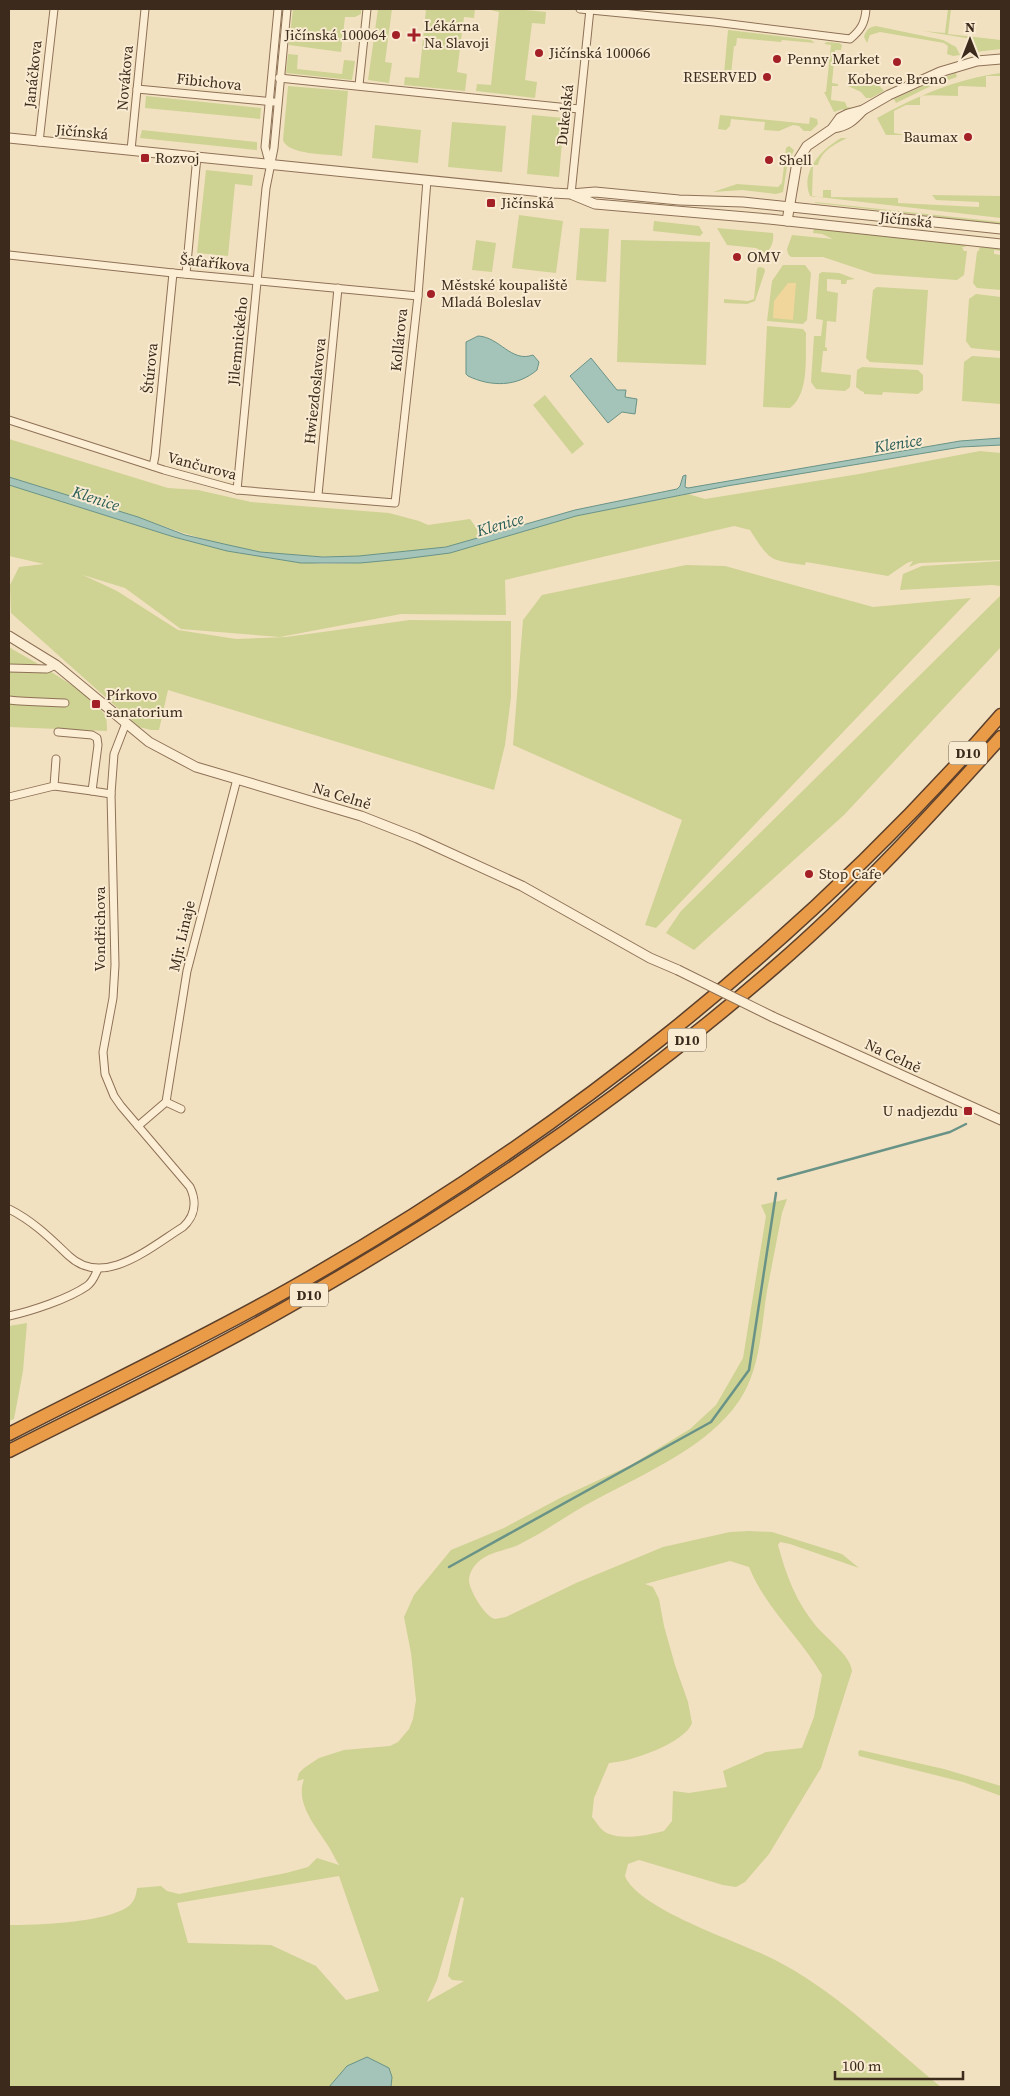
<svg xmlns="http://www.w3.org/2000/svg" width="1010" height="2096" font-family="'Source Serif 4',serif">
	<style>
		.green { fill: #ced293; fill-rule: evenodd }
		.sand { fill: #f1d69b }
		.water { fill: #a4c4b9; stroke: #699387 }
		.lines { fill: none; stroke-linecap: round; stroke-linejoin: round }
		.stream { stroke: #699387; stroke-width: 2.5 }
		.minor-casing { stroke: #8e7156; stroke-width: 9 }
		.tertiary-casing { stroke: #8e7156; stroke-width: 11 }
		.motorway-casing { stroke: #5b3f2b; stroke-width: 15 }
		.minor { stroke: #fceed5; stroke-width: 7 }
		.tertiary { stroke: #fceed5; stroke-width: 9 }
		.motorway { stroke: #ea9b48; stroke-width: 12 }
		.tertiary-bridge-casing { stroke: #8e7156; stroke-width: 11; stroke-linecap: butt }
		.tertiary-bridge { stroke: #fceed5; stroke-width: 9 }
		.poi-dot { fill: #a32027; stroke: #f9ebd1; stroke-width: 2 }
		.labels { text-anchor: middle; stroke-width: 4; stroke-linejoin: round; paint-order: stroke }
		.shield { fill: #f9ebd1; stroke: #756452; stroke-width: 1 }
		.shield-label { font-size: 14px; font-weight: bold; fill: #3c2a1c }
		.poi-label { font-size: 15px; fill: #3c2a1c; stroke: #f9ebd1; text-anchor: start }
		.street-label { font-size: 15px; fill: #3c2a1c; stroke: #f9ebd1 }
		.water-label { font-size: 16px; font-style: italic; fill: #2a5d57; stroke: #f9ebd1 }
	</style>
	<rect width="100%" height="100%" fill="#f2e1c0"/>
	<!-- green -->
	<g class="green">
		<path d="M293 9H361V14L355 17H345L341 52 289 45Z"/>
		<path d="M378 9H392L385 62 392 63 389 83 368 80Z"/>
		<path d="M426 9H475L474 18 464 17 457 72 467 74 465 91 404 85 405 77 419 78Z"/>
		<path d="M486 9H515L546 12 545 24 532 23 525 80 537 82 535 98 476 91 477 84 491 85 499 12Z"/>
		<path d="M948 9H951L948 34 1001 40V49L967 53 966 49 971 46 972 39 923 31 945 33Z"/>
		<path d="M876 26 943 40 956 47 960 55 953 56 947 54 948 46 944 43 880 32 870 35 867 43 864 37C866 30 869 27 876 26Z"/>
		<path d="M728 30 811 40 815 43 782 40 781 42 737 38 736 46H734L731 75 724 74Z"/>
		<path d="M827 42 839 43 842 45 841 50H835L832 83 838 84V86H832L831 100 845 102 847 107 853 108 845 113 843 109 834 112 824 92H826L831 45 824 44Z"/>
		<path d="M288 54 298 55 297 69 342 74 344 60 355 61 352 80 286 73Z"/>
		<path d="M956 73 957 77 933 85 896 103 894 99 932 82Z"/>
		<path d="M1001 73V76H986V87L960 86 958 87V96L923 95 920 97V105H906L894 111V133L905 135H886L877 118C917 96 956 79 1001 73Z"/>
		<path d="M857 78 876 82 884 91 871 98H866L861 92 848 86 850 80Z"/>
		<path d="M288 86 348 91 342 156C327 154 288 155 283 140Z"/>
		<path d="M146 96 261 108 260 119 145 108Z"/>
		<path d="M532 115 564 118 559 177 527 174Z"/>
		<path d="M720 115 809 124 810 117 817 119 818 124 811 131H804L799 126 793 125 779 131 764 130 765 122 731 119 730 126 726 130 718 129Z"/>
		<path d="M452 122 506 126 502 172 448 167Z"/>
		<path d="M375 125 421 130 418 163 372 158Z"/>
		<path d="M142 130 257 142V150L140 138Z"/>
		<path d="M841 138H847C834 145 822 150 818 165H813L812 197H823V190H831V197L898 198V203L979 207V202L936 200 932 195 1001 196V218L810 196C800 171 821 150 841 138Z"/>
		<path d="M789 146 794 150 787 167 783 192 776 194 742 190 713 192 737 184 778 187 782 183 786 148Z"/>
		<path d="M206 170 253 175 252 186 235 184 228 256 197 253Z"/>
		<path d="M815 202 1001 222V224L815 203Z"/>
		<path d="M519 215 563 221 556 273 512 268Z"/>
		<path d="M654 221 699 226 703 233 700 236 653 231Z"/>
		<path d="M580 228 609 229 606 282 576 280Z"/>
		<path d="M717 228 773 233C774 240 772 249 765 253L756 248 727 245Z"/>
		<path d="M814 228 963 244 966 247H962L964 251H967L964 275 957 280 874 274 823 257H791L788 254 787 249 792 235 833 239 822 234 813 233Z"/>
		<path d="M476 240 496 243 492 272 472 270Z"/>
		<path d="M621 240 710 242 706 365 617 362Z"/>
		<path d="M982 247 1001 249V251L994 250V254L1001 255V290L977 288 973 283 977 252 980 249 978 248Z"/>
		<path d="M783 265H805L811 273 807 320 803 324 767 321 772 281Z"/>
		<path d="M759 267 764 268 765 271 755 301 747 304 724 303V299L748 301 754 299 757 269Z"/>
		<path d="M822 272 839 273 855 279 847 280 846 284H841V280L827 279V291L838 293 836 322 827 321 825 347 827 348V351H823L821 372 851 375 850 387 845 391 816 389 811 382 814 336H821L823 320 816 319 819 274Z"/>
		<path d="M877 287 928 290 923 365 870 362 866 358 873 290Z"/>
		<path d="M976 294 1001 297V351L971 348 966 341 969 299Z"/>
		<path d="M767 326 803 329 806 333C805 356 810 393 790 408L763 407Z"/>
		<path d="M972 356 1001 358V404L962 401 964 362Z"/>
		<path d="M862 367 918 370 923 375V390L918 394 883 392 882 395 864 394V392L861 391 856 387 857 370Z"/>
		<path d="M545 395 584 444 572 454 533 405Z"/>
		<path d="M9 439 168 488 198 490 251 502 389 513 419 521 428 525 470 519 482 536C470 540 458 545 445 547 388 558 318 560 260 552 215 545 178 531 136 517 94 503 51 490 9 477Z"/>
		<path d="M980 451 1001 453V560L919 563 909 567 913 561 907 563 888 576 806 562 805 565C769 560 770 561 750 530L734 526 505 580 506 615 401 614 280 637 181 629 125 588 83 575 117 591 178 630 236 639 286 637 410 620 511 621V697L505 745 494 790 168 690 159 730H151L139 727 11 613 10 585 19 567 44 564 9 556V485L174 537 269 558 322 564 360 563 484 543 576 516 688 494 705 499 859 474Z"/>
		<path d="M1001 561V586L992 585 900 590 903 574 922 566Z"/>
		<path d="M686 565 725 566 873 607 971 598 656 928 645 925 682 820 513 745 523 620 542 595Z"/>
		<path d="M1001 595V647L844 815 694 950 666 933 681 911Z"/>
		<path d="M9 647C35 663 88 690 105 715 107 719 107 726 107 731L9 727Z"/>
		<path d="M787 1199 782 1213C777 1239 772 1265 767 1291 761 1327 761 1369 739 1401 709 1446 644 1474 597 1499 571 1512 548 1530 522 1543 508 1551 489 1551 477 1563 473 1567 469 1574 469 1580 469 1590 485 1617 495 1619L506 1617 576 1583 663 1547 730 1532 749 1531 772 1532 842 1554 859 1568 790 1544 780 1542 778 1545C786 1575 796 1602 816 1626 826 1638 851 1656 852 1671L821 1768 769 1854 745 1882 736 1887 723 1885 639 1860 628 1864 625 1876C637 1907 727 1938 758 1952 828 1982 883 2040 941 2087H391L392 2077 347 2066 329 2087H9V1925C36 1925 109 1923 130 1905 135 1900 136 1895 137 1888L161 1886 167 1891 179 1894 286 1873 308 1867 317 1858 339 1865C335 1859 332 1851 327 1844 315 1825 295 1803 304 1779L297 1781 299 1773 304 1768 319 1758 344 1750 390 1746 398 1742 409 1729 413 1719 416 1700 411 1653 404 1617 414 1595 451 1550 504 1528 562 1497 631 1465 690 1429 716 1405 743 1358 766 1216 761 1205ZM730 1561 749 1567C766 1609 800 1637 822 1675L814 1717 802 1748 766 1752 723 1771 727 1787 689 1793 673 1791 672 1821 664 1831C648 1835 625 1840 609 1834 601 1831 597 1823 592 1817L594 1798 609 1763C630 1762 685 1743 692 1723L688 1702 675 1665 664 1626 659 1599 653 1587 645 1584ZM339 1876 379 1991 346 2000 316 1966 271 1945 188 1943 177 1903ZM461 1897 464 1898 448 1976 452 1980 464 1981 427 2002 437 1980Z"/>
		<path d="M27 1323 23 1371 14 1419 9 1421V1326Z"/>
		<path d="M860 1750 944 1769 1001 1786V1796L963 1782 859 1756 858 1752Z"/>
	</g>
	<!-- sand -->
	<path class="sand" d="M788 283H796L793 320 773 318 774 301Z"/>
	<!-- water -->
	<g class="water">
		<path d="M478 336C500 337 511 363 533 355L539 362 537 370C517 387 491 387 468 376L466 374V342Z"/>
		<path d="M591 358 617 390H626L625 397 637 399 635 414 622 412 608 423 570 376Z"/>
		<path d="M1001 438V445L961 447 727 486 576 516 450 553 403 559 360 563H301L227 551 174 537 9 485V477L138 517 185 535 224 544 260 552 323 557 359 556 446 547 575 510 677 489 680 486 683 476 686 475 685 487 688 488 960 441Z"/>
		<path d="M367 2057 389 2068 392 2077 391 2087H329L347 2066Z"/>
	</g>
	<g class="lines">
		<!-- stream -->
		<g class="stream">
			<path d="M778 1179 950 1132 966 1124"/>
			<path d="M449 1567 711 1422 749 1370 776 1193"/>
		</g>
		<defs>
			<g id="minor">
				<path d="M580 9 714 22 850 39C861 30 865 23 866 9"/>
				<path d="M279 78 579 109"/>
				<path d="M359 85 367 9"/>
				<path d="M137 89 274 102"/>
				<path d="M39 142 54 9"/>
				<path d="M131 150 145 9"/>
				<path d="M269 162 265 147 278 9"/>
				<path d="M571 194 590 9"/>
				<path d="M9 255 173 273 418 296"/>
				<path d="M186 274 197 156"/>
				<path d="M9 420 164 470 237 490 395 503 418 296 427 180"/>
				<path d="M153 466 155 456 173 273"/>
				<path d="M237 490 266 188 274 148 287 9"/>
				<path d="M318 495 338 288"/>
				<path d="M9 668 47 669 56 665"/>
				<path d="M9 700C28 702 46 702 65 703"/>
				<path d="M58 732 92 735 97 738 98 745 92 791 111 794"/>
				<path d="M56 759 54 786 92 791"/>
				<path d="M9 797 54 786"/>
				<path d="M166 1102 181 1109"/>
				<path d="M138 1126 166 1102 187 971 237 779"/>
				<path d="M9 1209C33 1221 50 1238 69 1256 104 1289 152 1246 183 1227 195 1216 197 1202 190 1187L121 1106 114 1096 105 1074 103 1052 113 998 115 965 111 794 114 754 126 723"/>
				<path d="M9 1316C32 1311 68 1299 87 1286 93 1282 95 1275 98 1269"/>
			</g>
			<g id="tertiary">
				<path d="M833 128C847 126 853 121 863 110"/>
				<path d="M9 138 553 193 571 194 595 192 679 200 743 202 1001 229"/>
				<path d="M573 195 595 204 769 219 1001 244"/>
				<path d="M787 221 797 162 807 146 832 129 840 118 848 114 863 110 889 95 940 72 977 61 1001 59"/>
				<path d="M9 636 56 665 149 742 196 767 361 816 417 838 522 886 650 958 678 970"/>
				<path d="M773 1017 1001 1120"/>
			</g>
			<g id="motorway">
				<path d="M9 1434C104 1385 202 1339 295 1286 559 1136 802 944 1001 715"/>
				<path d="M9 1451C108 1401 209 1353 305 1297 471 1202 631 1092 776 966 857 896 929 817 1001 737"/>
			</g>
		</defs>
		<!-- minor casing -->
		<use href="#minor" class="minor-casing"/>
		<!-- tertiary casing -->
		<use href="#tertiary" class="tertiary-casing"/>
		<!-- motorway casing -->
		<use href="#motorway" class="motorway-casing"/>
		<!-- minor -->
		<use href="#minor" class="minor"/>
		<!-- tertiary -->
		<use href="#tertiary" class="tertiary"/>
		<!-- motorway -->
		<use href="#motorway" class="motorway"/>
		<defs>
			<path id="tertiary-bridge" d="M678 970 773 1017"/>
		</defs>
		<!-- tertiary-bridge casing -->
		<use href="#tertiary-bridge" class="tertiary-bridge-casing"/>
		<!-- tertiary-bridge -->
		<use href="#tertiary-bridge" class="tertiary-bridge"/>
	</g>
	<!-- markers -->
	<g class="poi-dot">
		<circle cx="396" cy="35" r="5"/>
		<path d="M411.5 27.5h5v5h5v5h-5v5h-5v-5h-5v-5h5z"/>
		<circle cx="539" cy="53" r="5"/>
		<circle cx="777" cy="59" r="5"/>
		<circle cx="897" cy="62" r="5"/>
		<circle cx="767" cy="77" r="5"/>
		<circle cx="968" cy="137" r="5"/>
		<rect x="140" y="153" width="10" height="10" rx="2.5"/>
		<circle cx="769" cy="160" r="5"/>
		<rect x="486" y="198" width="10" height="10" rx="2.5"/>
		<circle cx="737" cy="257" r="5"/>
		<circle cx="431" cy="294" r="5"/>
		<rect x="91" y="699" width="10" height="10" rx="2.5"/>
		<circle cx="809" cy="874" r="5"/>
		<rect x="963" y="1106" width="10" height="10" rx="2.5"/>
	</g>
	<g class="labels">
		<!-- shield labels -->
		<g class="shield">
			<rect x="949" y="741.5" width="38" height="23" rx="4"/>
			<rect x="668" y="1028.5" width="38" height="23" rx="4"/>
			<rect x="290" y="1283.5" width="38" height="23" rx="4"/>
		</g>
		<g class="shield-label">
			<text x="968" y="758">D10</text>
			<text x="687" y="1045">D10</text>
			<text x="309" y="1300">D10</text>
		</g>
		<!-- poi labels -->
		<g class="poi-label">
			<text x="424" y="31">Lékárna<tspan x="424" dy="17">Na Slavoji</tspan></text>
			<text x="386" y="40" text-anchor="end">Jičínská 100064</text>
			<text x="549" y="58">Jičínská 100066</text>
			<text x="787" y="64">Penny Market</text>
			<text x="757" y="82" text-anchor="end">RESERVED</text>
			<text x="897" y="84" text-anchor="middle">Koberce Breno</text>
			<text x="958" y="142" text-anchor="end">Baumax</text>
			<text x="155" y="163">Rozvoj</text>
			<text x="779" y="165">Shell</text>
			<text x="501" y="208">Jičínská</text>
			<text x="747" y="262">OMV</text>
			<text x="441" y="290">Městské koupaliště<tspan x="441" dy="17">Mladá Boleslav</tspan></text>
			<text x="106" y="700">Pírkovo<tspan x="106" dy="17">sanatorium</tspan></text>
			<text x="819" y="879">Stop Cafe</text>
			<text x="958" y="1116" text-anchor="end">U nadjezdu</text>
		</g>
		<!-- street labels -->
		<g class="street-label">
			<text transform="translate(33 74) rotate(-84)" y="5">Janáčkova</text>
			<text transform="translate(125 78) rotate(-85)" y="5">Novákova</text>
			<text transform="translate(209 82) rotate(6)" y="5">Fibichova</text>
			<text transform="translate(565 115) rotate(-84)" y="5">Dukelská</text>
			<text transform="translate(82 132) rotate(5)" y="5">Jičínská</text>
			<text transform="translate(906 220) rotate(6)" y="5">Jičínská</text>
			<text transform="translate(215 263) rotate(6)" y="5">Šafaříkova</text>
			<text transform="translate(399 340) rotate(-84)" y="5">Kollárova</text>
			<text transform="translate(238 341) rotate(-84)" y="5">Jilemnického</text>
			<text transform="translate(150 368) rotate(-84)" y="5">Štúrova</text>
			<text transform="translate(315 391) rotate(-84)" y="5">Hwiezdoslavova</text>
			<text transform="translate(202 466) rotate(15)" y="5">Vančurova</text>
			<text transform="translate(342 796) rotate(17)" y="5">Na Celně</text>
			<text transform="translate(100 929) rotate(-90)" y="5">Vondřichova</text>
			<text transform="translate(182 936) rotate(-77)" y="5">Mjr. Linaje</text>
			<text transform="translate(893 1056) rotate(25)" y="5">Na Celně</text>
		</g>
		<!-- water labels -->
		<g class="water-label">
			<text transform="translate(898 443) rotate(-9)" y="6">Klenice</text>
			<text transform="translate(96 498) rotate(18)" y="6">Klenice</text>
			<text transform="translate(500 524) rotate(-16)" y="6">Klenice</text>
		</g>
	</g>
	<!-- border -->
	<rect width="1010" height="2096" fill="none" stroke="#3c2a1c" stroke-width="20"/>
	<!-- north arrow -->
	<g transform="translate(970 40)" stroke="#f9ebd1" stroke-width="4" paint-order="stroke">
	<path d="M0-4L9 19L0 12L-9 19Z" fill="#3c2a1c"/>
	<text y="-8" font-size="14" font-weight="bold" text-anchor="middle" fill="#3c2a1c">N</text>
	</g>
	<!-- scale -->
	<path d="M835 2071v8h128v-8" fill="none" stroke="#3c2a1c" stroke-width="2.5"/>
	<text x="842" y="2071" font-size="15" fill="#3c2a1c" stroke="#f9ebd1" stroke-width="4" paint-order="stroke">100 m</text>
</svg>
